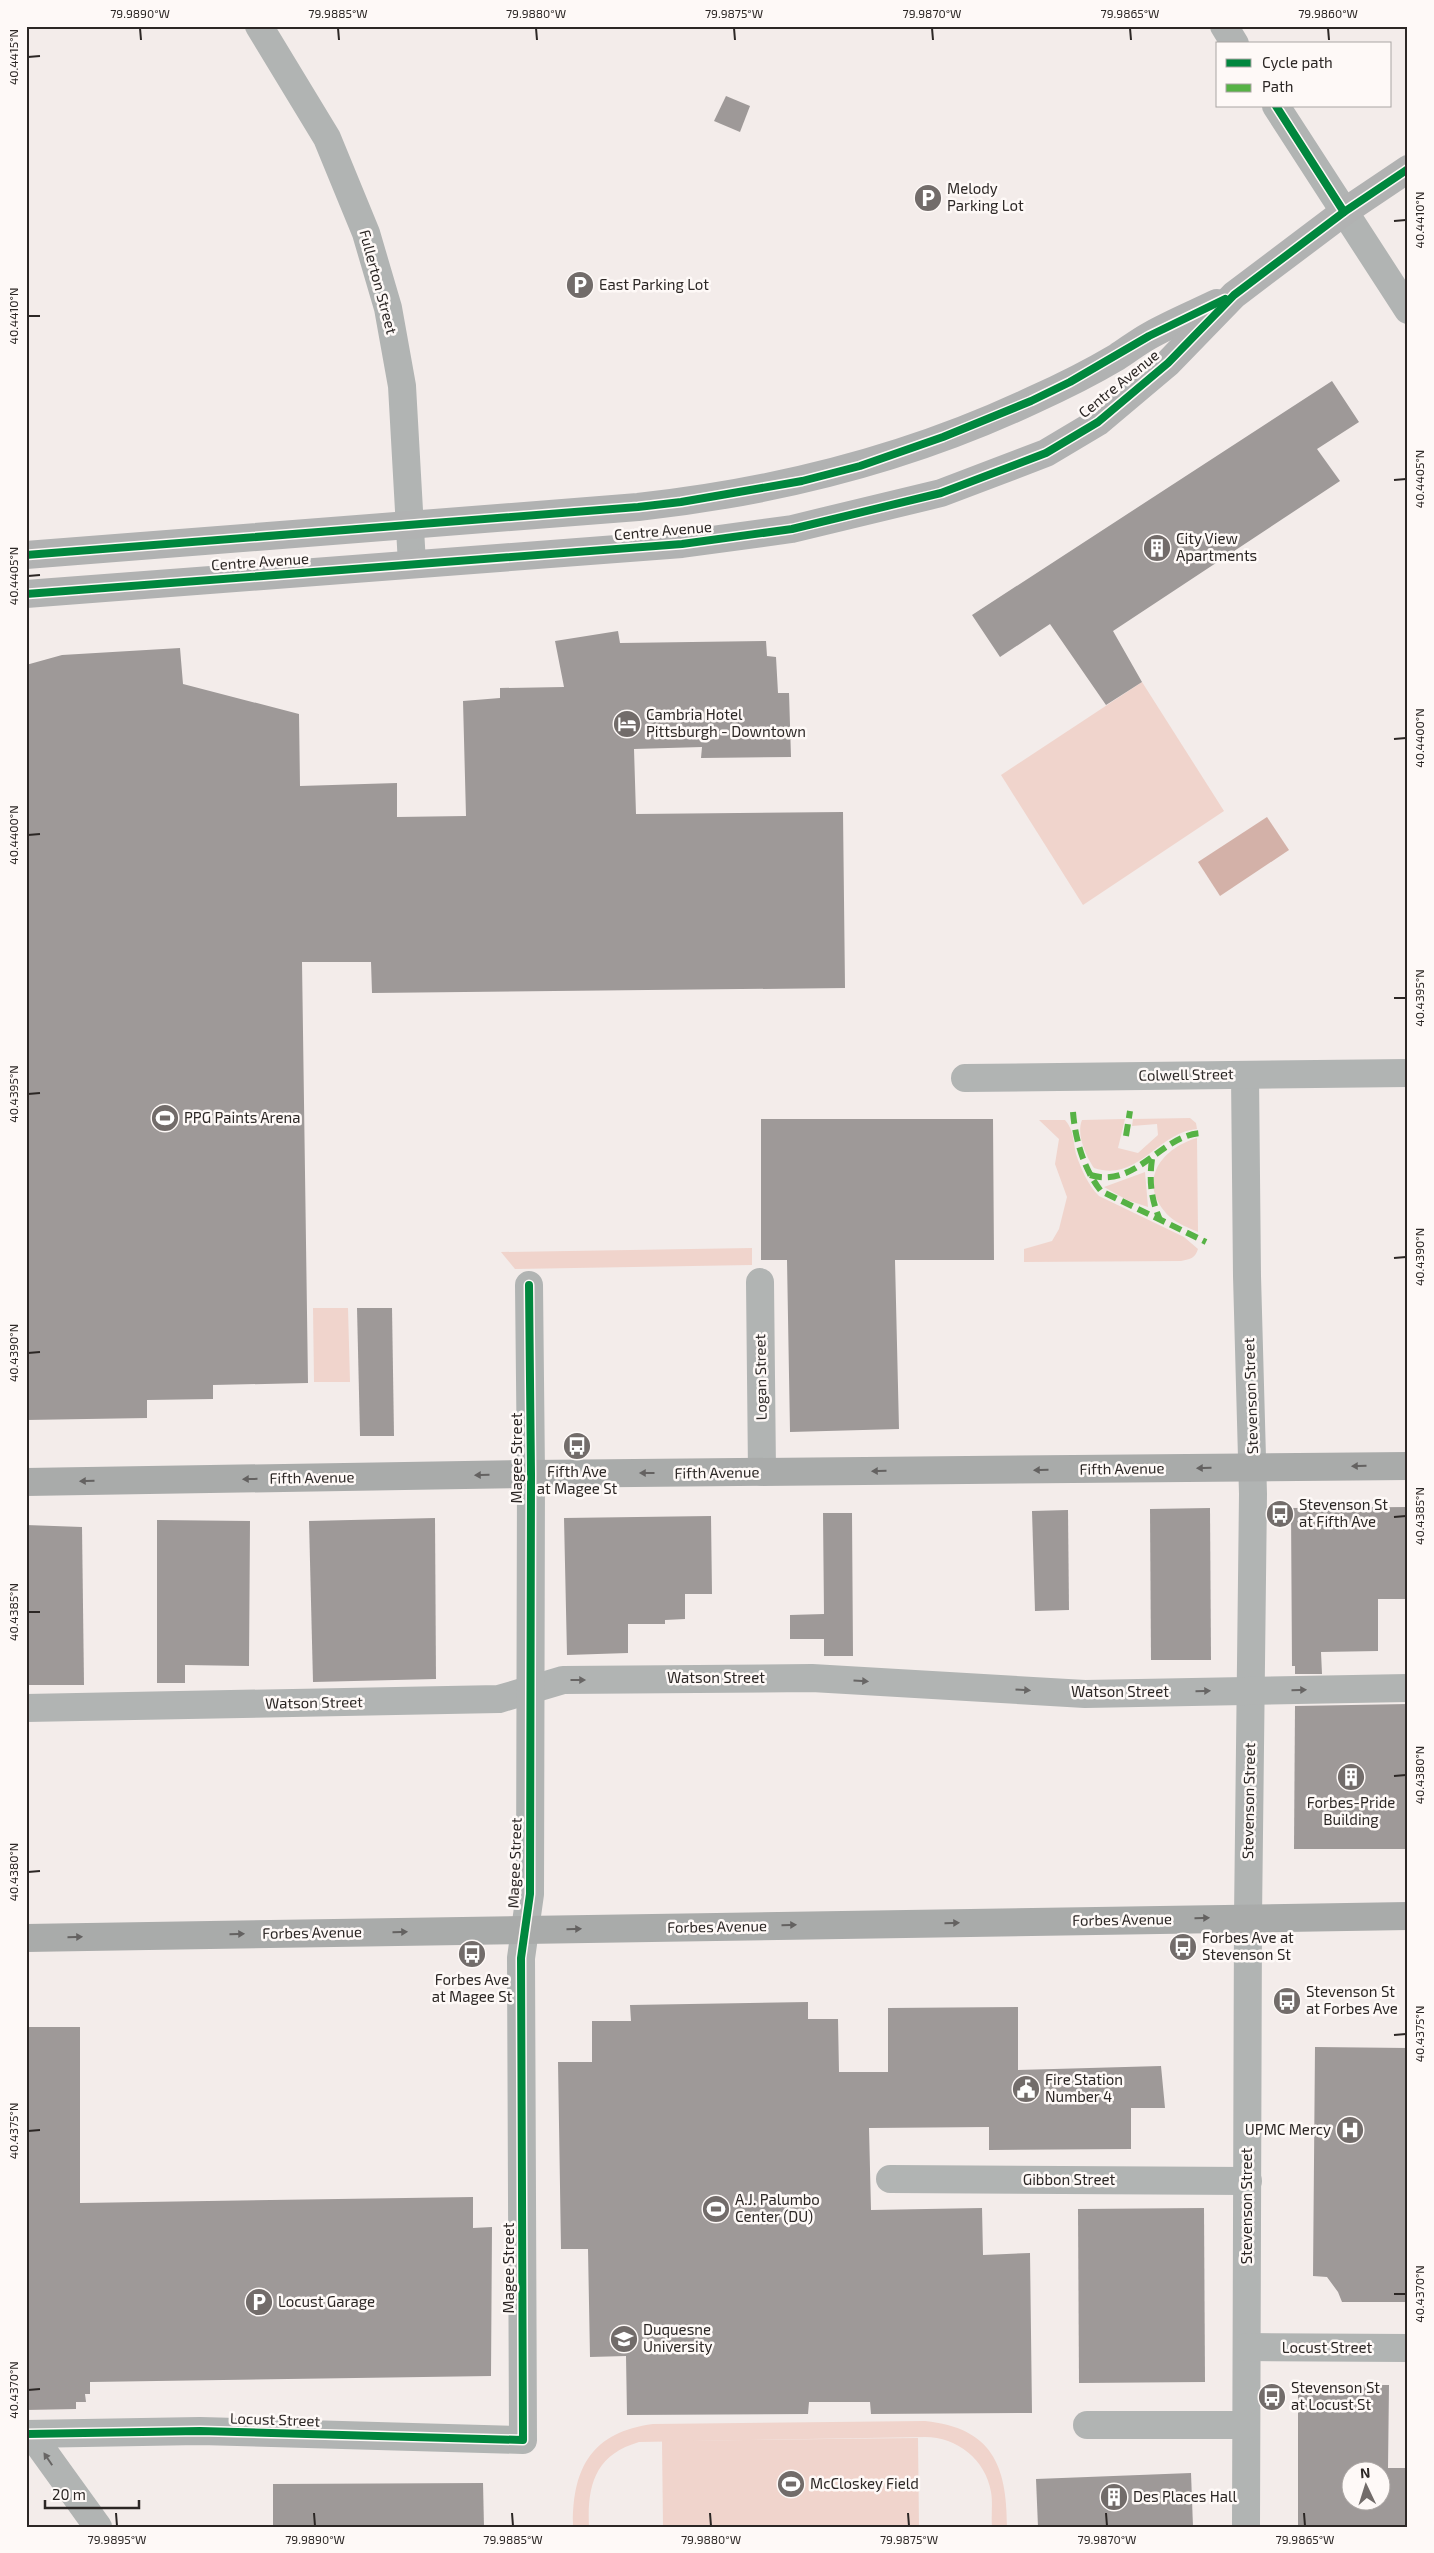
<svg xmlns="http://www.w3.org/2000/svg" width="1434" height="2553" font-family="'Exo 2',sans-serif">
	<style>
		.green { fill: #f0d4cc }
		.water { fill: #d3b1a8 }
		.building { fill: #9e9998; fill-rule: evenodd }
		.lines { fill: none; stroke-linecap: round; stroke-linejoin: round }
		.minor { stroke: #b1b4b3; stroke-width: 28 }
		.tertiary { stroke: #b1b4b3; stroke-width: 28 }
		.secondary { stroke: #b1b2b2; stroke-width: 28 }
		.primary { stroke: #a9abaa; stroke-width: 28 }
		.quiet { stroke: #56b245; stroke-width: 6; stroke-dasharray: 12 6; stroke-linecap: butt }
		.cycleway-casing { stroke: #fef9f7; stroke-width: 11 }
		.cycleway { stroke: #00873e; stroke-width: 8 }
		.oneway { fill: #646261 }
		.oneway2 { fill: #686665 }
		.ticks { fill: none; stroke: #2c2725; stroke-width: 2 }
		.labels { text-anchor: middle; stroke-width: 5; stroke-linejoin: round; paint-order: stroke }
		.poi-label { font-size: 15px; fill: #2c2725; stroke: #fef9f7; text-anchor: start }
		.street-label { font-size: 15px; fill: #2c2725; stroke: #fef9f7 }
		.neatline { fill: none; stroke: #2c2725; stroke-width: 2 }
		.ticks-label { font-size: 12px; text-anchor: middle; fill: #2c2725 }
	</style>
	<rect width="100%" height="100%" fill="#f3ecea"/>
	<!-- green -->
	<g class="green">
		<path d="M1142 682 1224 811 1083 905 1001 775Z"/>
		<path d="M1190 1118 1196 1123 1197 1129C1158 1132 1138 1183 1094 1168 1086 1156 1076 1134 1082 1120L1125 1119 1118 1148 1138 1153 1158 1135 1157 1124 1132 1126 1133 1119Z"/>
		<path d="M1039 1120H1065C1074 1130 1073 1141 1076 1154 1081 1169 1088 1185 1099 1196L1184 1237 1198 1249C1195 1258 1191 1259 1181 1261L1024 1262V1249L1052 1241 1059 1229 1067 1197 1055 1164 1059 1139Z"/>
		<path d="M1197 1138 1198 1232C1189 1228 1178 1224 1170 1217 1136 1184 1159 1149 1197 1138Z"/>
		<path d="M1145 1172 1148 1207 1127 1200 1104 1187Z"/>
		<path d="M752 1248V1265L515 1269 501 1252Z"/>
		<path d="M313 1308H348L350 1382H314Z"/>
		<path d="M925 2421C992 2428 1007 2465 1007 2527H992C991 2515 993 2503 991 2492 986 2460 957 2437 925 2437L639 2442C595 2455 587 2485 589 2527H573C572 2469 591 2432 653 2424Z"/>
		<path d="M918 2438 919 2527H663L662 2441Z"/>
	</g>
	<!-- water -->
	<path class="water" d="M1267 817 1289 850 1220 896 1198 862Z"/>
	<!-- building -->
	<g class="building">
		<path d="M726 96 750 106 740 132 714 121Z"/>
		<path d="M1332 381 1359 422 1317 449 1340 481 1113 631 1142 682 1106 705 1050 624 1000 657 972 615Z"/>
		<path d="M618 631 620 643 766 641 767 656 776 657 778 693H789L791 757 701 758 702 747 634 749 636 814 843 812 845 988 372 993 371 962H302L308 1383 213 1385V1399L147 1400V1418L26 1420V665L62 655 180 648 183 684 299 714 300 786 397 783V817L466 816 463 701 500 698V688L564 687 555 641Z"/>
		<path d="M761 1119H993L994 1260H895L899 1429 790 1432 787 1260H761Z"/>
		<path d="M357 1308H392L394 1436H360Z"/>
		<path d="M1408 1507V1599H1378V1651L1321 1652 1322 1674H1295V1666H1292L1291 1508Z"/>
		<path d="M1210 1508 1211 1660H1151L1150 1509Z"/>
		<path d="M1068 1510 1069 1610 1035 1611 1032 1511Z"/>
		<path d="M823 1513H852L853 1656H824V1639H790V1615L824 1614Z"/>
		<path d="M711 1516 712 1594H685V1619L665 1620V1624H628V1653L567 1655 564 1518Z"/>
		<path d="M435 1518 436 1679 313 1682 309 1521Z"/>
		<path d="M157 1520 250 1521 249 1666 185 1665V1683H157Z"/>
		<path d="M26 1525 82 1527 84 1685H26Z"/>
		<path d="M1408 1704V1849H1294L1295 1706Z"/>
		<path d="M808 2002V2019H838L839 2072H888V2008L1018 2007V2070L1161 2066 1165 2108H1131V2149L989 2150V2127L869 2128 871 2210 982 2208 983 2255 1030 2253 1032 2413 871 2414 870 2402H809L808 2414 627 2415 626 2356 590 2357 588 2249H561L558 2062H592V2021H631L630 2005Z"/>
		<path d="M26 2027H80V2203L473 2197V2228L492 2227 491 2376 90 2382V2394H85L86 2402H76V2409L26 2410Z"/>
		<path d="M1315 2047 1408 2048V2302H1342L1338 2292 1327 2277 1313 2276Z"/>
		<path d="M1204 2208 1205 2382 1079 2383 1078 2209Z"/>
		<path d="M1298 2385H1389L1388 2468H1408V2527H1298ZM1352 2470H1382V2500H1352Z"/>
		<path d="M1191 2473 1193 2527H1038L1036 2479Z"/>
		<path d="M483 2483 484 2527H273V2484Z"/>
	</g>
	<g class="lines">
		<!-- minor -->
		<g class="minor">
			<path d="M259 26 327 138 366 233 388 308 402 386 412 564"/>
			<path d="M1245 1075 1247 1276 1253 1494 1248 1918 1246 2527"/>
			<path d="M965 1078 1408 1073"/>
			<path d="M760 1282 762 1472"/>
			<path d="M26 1708 499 1699 563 1680 812 1678 1085 1694 1408 1688"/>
			<path d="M890 2179 1248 2181"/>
			<path d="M1247 2347 1408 2348"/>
			<path d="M1087 2425H1246"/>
			<path d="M26 2434 200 2431 523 2440 521 1958 530 1894 531 1474 529 1285"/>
			<path d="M31 2434 98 2527"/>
		</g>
		<!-- tertiary -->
		<g class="tertiary">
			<path d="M1224 26 1235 44"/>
			<path d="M1276 106 1408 310"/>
		</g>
		<!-- secondary -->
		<g class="secondary">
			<path d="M26 555 638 507C775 492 908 459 1033 400 1062 387 1090 373 1117 357 1128 350 1138 342 1149 336 1170 324 1194 314 1217 303"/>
			<path d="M26 594 682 544 792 529 941 493 1046 453 1098 422 1168 363 1234 295 1344 212 1408 169"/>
		</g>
		<!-- primary -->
		<g class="primary">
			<path d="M26 1482 531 1474 1408 1466"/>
			<path d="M26 1938 1408 1916"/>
		</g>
		<!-- quiet -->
		<g class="quiet">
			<path d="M1073 1112C1075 1139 1084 1170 1101 1191L1206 1242"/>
			<path d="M1126 1136 1130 1111"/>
			<path d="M1152 1159C1149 1181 1151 1199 1160 1220"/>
			<path d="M1090 1175C1138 1189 1161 1133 1204 1133"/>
		</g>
		<defs>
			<g id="cycleway">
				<path d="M1276 106 1344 212"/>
				<path d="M26 555 638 507 681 502 802 481 860 466 943 437 1031 401 1070 382 1149 336 1225 299"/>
				<path d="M26 594 682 544 792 529 941 493 1046 453 1098 422 1168 363 1234 295 1344 212 1408 169"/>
				<path d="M26 2434 200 2431 523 2440 521 1958 530 1894 531 1474 529 1285"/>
			</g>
		</defs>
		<!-- cycleway casing -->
		<use href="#cycleway" class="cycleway-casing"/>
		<!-- cycleway -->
		<use href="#cycleway" class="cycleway"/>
	</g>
	<!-- one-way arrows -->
	<defs><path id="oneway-solid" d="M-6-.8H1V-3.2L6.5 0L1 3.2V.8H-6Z" transform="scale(1.25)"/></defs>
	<g class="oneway">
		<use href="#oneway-solid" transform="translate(1359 1466) rotate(179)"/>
		<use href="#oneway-solid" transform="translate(1204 1468) rotate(179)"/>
		<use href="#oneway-solid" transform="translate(1041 1470) rotate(179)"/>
		<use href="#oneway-solid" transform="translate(879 1471) rotate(179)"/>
		<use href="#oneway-solid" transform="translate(647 1473) rotate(180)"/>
		<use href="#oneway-solid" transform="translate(482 1475) rotate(179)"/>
		<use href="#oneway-solid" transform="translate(250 1479) rotate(179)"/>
		<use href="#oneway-solid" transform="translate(87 1481) rotate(179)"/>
		<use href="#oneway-solid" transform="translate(1202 1918) rotate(-1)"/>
		<use href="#oneway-solid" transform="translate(952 1923) rotate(-1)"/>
		<use href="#oneway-solid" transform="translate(789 1925) rotate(-1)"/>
		<use href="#oneway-solid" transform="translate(574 1929) rotate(-1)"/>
		<use href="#oneway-solid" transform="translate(400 1932) rotate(-1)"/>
		<use href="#oneway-solid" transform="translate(237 1934) rotate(-1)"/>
		<use href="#oneway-solid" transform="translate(75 1937) rotate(-1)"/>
	</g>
	<g class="oneway2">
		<use href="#oneway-solid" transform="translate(578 1680)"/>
		<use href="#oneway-solid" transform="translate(861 1681) rotate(3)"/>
		<use href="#oneway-solid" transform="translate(1023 1690) rotate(4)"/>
		<use href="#oneway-solid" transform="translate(1299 1690) rotate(-1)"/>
		<use href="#oneway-solid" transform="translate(1203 1691) rotate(-1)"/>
		<use href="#oneway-solid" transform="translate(48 2459) rotate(-124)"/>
	</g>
	<!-- ticks -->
	<path class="ticks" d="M140 28 141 40M338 28 339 40M536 28 537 40M734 28 735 40M932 28 933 40M1130 28 1131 40M1328 28 1329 40M28 57 40 56M1394 221 1406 220M28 316H40M1394 480 1406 479M28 576 40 575M1394 739 1406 738M28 835 40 834M1394 998H1406M28 1094 40 1093M1394 1258 1406 1257M28 1353 40 1352M1394 1517 1406 1516M28 1612H40M1394 1776 1406 1775M28 1872 40 1871M1394 2035 1406 2034M28 2131 40 2130M1394 2294H1406M28 2390 40 2389M116 2513 117 2526M314 2513 315 2526M512 2513 513 2526M710 2513 711 2526M908 2513 909 2526M1106 2513 1107 2526M1304 2513 1305 2526"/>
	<!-- icons -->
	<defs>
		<symbol id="parking-disc" viewBox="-11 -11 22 22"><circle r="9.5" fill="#726c6a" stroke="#fef9f7"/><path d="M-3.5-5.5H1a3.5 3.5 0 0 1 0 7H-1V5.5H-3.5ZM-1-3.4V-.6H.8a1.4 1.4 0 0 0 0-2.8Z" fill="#fff"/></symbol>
		<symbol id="building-disc" viewBox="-11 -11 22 22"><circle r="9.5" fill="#726c6a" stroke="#fef9f7"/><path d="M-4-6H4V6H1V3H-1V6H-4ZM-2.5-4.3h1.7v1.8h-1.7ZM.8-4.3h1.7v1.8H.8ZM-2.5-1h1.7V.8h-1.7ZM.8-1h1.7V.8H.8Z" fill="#fff"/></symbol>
		<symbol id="hotel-disc" viewBox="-11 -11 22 22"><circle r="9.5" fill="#726c6a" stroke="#fef9f7"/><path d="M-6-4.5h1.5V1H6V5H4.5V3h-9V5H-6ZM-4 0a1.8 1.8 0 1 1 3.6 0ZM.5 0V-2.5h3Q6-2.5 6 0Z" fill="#fff"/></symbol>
		<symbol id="stadium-disc" viewBox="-11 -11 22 22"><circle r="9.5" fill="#726c6a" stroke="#fef9f7"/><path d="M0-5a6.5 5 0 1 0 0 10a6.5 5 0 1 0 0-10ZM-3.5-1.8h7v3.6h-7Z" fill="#fff"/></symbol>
		<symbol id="bus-disc" viewBox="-11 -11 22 22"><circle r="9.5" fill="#726c6a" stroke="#fef9f7"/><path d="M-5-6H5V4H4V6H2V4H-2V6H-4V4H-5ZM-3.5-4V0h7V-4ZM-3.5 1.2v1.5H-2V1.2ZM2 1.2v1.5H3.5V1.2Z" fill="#fff"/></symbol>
		<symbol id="civic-disc" viewBox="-11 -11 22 22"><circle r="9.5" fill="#726c6a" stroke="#fef9f7"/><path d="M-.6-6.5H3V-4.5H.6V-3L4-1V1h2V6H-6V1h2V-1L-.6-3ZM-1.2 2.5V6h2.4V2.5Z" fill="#fff"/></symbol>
		<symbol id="hospital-disc" viewBox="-11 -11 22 22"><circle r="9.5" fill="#726c6a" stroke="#fef9f7"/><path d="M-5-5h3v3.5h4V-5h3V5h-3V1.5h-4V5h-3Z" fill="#fff"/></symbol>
		<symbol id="university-disc" viewBox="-11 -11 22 22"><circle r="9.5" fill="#726c6a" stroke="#fef9f7"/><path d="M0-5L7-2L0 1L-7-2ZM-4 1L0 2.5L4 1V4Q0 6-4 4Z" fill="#fff"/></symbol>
	</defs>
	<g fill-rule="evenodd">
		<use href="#parking-disc" x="912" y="182" width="32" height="32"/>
		<use href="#parking-disc" x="564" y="269" width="32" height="32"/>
		<use href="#building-disc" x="1141" y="532" width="32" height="32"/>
		<use href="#hotel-disc" x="611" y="708" width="32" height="32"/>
		<use href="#stadium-disc" x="149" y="1102" width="32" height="32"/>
		<use href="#bus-disc" x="561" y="1430" width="32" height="32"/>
		<use href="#bus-disc" x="1264" y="1498" width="32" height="32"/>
		<use href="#building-disc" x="1335" y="1761" width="32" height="32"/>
		<use href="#bus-disc" x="1167" y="1931" width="32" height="32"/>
		<use href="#bus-disc" x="456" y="1938" width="32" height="32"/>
		<use href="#bus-disc" x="1271" y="1985" width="32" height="32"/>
		<use href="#civic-disc" x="1010" y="2073" width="32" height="32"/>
		<use href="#hospital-disc" x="1334" y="2114" width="32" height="32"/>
		<use href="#stadium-disc" x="700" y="2193" width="32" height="32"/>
		<use href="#parking-disc" x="243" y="2286" width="32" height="32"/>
		<use href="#university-disc" x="608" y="2323" width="32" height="32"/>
		<use href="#bus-disc" x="1256" y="2381" width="32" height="32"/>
		<use href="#stadium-disc" x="775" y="2468" width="32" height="32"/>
		<use href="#building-disc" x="1098" y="2481" width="32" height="32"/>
	</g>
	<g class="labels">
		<!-- poi labels -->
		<g class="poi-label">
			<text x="947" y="194">Melody<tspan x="947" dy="17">Parking Lot</tspan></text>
			<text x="599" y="290">East Parking Lot</text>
			<text x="1176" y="544">City View<tspan x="1176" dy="17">Apartments</tspan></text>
			<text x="646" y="720">Cambria Hotel<tspan x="646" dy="17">Pittsburgh - Downtown</tspan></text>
			<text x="184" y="1123">PPG Paints Arena</text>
			<text x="577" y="1477" text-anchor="middle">Fifth Ave<tspan x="577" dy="17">at Magee St</tspan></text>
			<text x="1299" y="1510">Stevenson St<tspan x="1299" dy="17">at Fifth Ave</tspan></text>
			<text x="1351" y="1808" text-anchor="middle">Forbes-Pride<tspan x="1351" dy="17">Building</tspan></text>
			<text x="1202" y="1943">Forbes Ave at<tspan x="1202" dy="17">Stevenson St</tspan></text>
			<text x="472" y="1985" text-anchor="middle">Forbes Ave<tspan x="472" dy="17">at Magee St</tspan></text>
			<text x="1306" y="1997">Stevenson St<tspan x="1306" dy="17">at Forbes Ave</tspan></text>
			<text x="1045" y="2085">Fire Station<tspan x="1045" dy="17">Number 4</tspan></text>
			<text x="1331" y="2135" text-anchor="end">UPMC Mercy</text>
			<text x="735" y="2205">A.J. Palumbo<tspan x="735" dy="17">Center (DU)</tspan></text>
			<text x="278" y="2307">Locust Garage</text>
			<text x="643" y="2335">Duquesne<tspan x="643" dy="17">University</tspan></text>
			<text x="1291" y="2393">Stevenson St<tspan x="1291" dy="17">at Locust St</tspan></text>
			<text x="810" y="2489">McCloskey Field</text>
			<text x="1133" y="2502">Des Places Hall</text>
		</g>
		<!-- street labels -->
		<g class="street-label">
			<text transform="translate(378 282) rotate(75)" y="5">Fullerton Street</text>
			<text transform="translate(1119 384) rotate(-39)" y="5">Centre Avenue</text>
			<text transform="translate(663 531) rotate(-5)" y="5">Centre Avenue</text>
			<text transform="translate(260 562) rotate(-4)" y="5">Centre Avenue</text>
			<text transform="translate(1186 1075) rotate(-1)" y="5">Colwell Street</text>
			<text transform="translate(761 1377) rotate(-91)" y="5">Logan Street</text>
			<text transform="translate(1251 1396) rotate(-92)" y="5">Stevenson Street</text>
			<text transform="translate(517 1458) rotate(-90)" y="5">Magee Street</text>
			<text transform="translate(1122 1469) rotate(-1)" y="5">Fifth Avenue</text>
			<text transform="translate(717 1473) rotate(-1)" y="5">Fifth Avenue</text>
			<text transform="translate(312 1478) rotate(-1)" y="5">Fifth Avenue</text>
			<text x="716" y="1683">Watson Street</text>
			<text x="1120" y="1697">Watson Street</text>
			<text transform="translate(314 1703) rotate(-1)" y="5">Watson Street</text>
			<text transform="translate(1249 1801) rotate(-89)" y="5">Stevenson Street</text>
			<text transform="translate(515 1863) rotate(-88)" y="5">Magee Street</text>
			<text transform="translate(1122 1920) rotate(-1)" y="5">Forbes Avenue</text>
			<text transform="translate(717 1927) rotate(-1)" y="5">Forbes Avenue</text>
			<text transform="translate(312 1933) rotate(-1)" y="5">Forbes Avenue</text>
			<text x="1069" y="2185">Gibbon Street</text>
			<text transform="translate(1247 2206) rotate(-90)" y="5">Stevenson Street</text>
			<text transform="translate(509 2268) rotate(-90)" y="5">Magee Street</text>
			<text x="1327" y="2353">Locust Street</text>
			<text transform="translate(275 2420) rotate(2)" y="5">Locust Street</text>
		</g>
	</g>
	<!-- border -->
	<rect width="1434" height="2553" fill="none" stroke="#fef9f7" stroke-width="55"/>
	<!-- legend -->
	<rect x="1216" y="42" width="175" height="65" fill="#fef9f7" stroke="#aaa5a3"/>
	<rect x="1226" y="59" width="25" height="8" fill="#00873e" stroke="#aaa5a3"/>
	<text x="1262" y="68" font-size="15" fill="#2c2725">Cycle path</text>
	<rect x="1226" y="84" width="25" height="8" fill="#56b245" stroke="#aaa5a3"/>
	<text x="1262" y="92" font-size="15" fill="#2c2725">Path</text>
	<!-- north arrow -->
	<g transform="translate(1366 2486) rotate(356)"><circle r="24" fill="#fef9f7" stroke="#aaa5a3"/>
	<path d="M0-4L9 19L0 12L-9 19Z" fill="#726c6a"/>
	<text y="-8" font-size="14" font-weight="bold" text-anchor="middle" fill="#2c2725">N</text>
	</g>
	<!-- scale -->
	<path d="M45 2500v8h94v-8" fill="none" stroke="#2c2725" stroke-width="2.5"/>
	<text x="52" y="2500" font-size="15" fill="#2c2725" stroke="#fef9f7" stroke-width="4" paint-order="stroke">20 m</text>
	<rect x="28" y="28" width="1378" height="2498" class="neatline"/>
	<g class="ticks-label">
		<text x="140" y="18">79.9890°W</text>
		<text x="338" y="18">79.9885°W</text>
		<text x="536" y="18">79.9880°W</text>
		<text x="734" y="18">79.9875°W</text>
		<text x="932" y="18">79.9870°W</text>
		<text x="1130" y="18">79.9865°W</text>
		<text x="1328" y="18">79.9860°W</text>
		<text transform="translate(14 57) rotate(-90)" y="4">40.4415°N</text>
		<text transform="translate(1420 220) rotate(-90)" y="4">40.4410°N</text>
		<text transform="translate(14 316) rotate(-90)" y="4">40.4410°N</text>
		<text transform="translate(1420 479) rotate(-90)" y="4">40.4405°N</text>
		<text transform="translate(14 576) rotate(-90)" y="4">40.4405°N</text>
		<text transform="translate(1420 738) rotate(-90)" y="4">40.4400°N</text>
		<text transform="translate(14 835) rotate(-90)" y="4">40.4400°N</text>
		<text transform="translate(1420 998) rotate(-90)" y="4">40.4395°N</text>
		<text transform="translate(14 1094) rotate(-90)" y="4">40.4395°N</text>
		<text transform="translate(1420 1257) rotate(-90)" y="4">40.4390°N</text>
		<text transform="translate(14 1353) rotate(-90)" y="4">40.4390°N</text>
		<text transform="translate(1420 1516) rotate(-90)" y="4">40.4385°N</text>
		<text transform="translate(14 1612) rotate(-90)" y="4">40.4385°N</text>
		<text transform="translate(1420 1775) rotate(-90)" y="4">40.4380°N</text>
		<text transform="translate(14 1872) rotate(-90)" y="4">40.4380°N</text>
		<text transform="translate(1420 2034) rotate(-90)" y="4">40.4375°N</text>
		<text transform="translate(14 2131) rotate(-90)" y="4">40.4375°N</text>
		<text transform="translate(1420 2294) rotate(-90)" y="4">40.4370°N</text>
		<text transform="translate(14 2390) rotate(-90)" y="4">40.4370°N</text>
		<text x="117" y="2544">79.9895°W</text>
		<text x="315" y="2544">79.9890°W</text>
		<text x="513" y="2544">79.9885°W</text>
		<text x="711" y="2544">79.9880°W</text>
		<text x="909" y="2544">79.9875°W</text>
		<text x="1107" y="2544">79.9870°W</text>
		<text x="1305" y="2544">79.9865°W</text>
	</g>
</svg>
